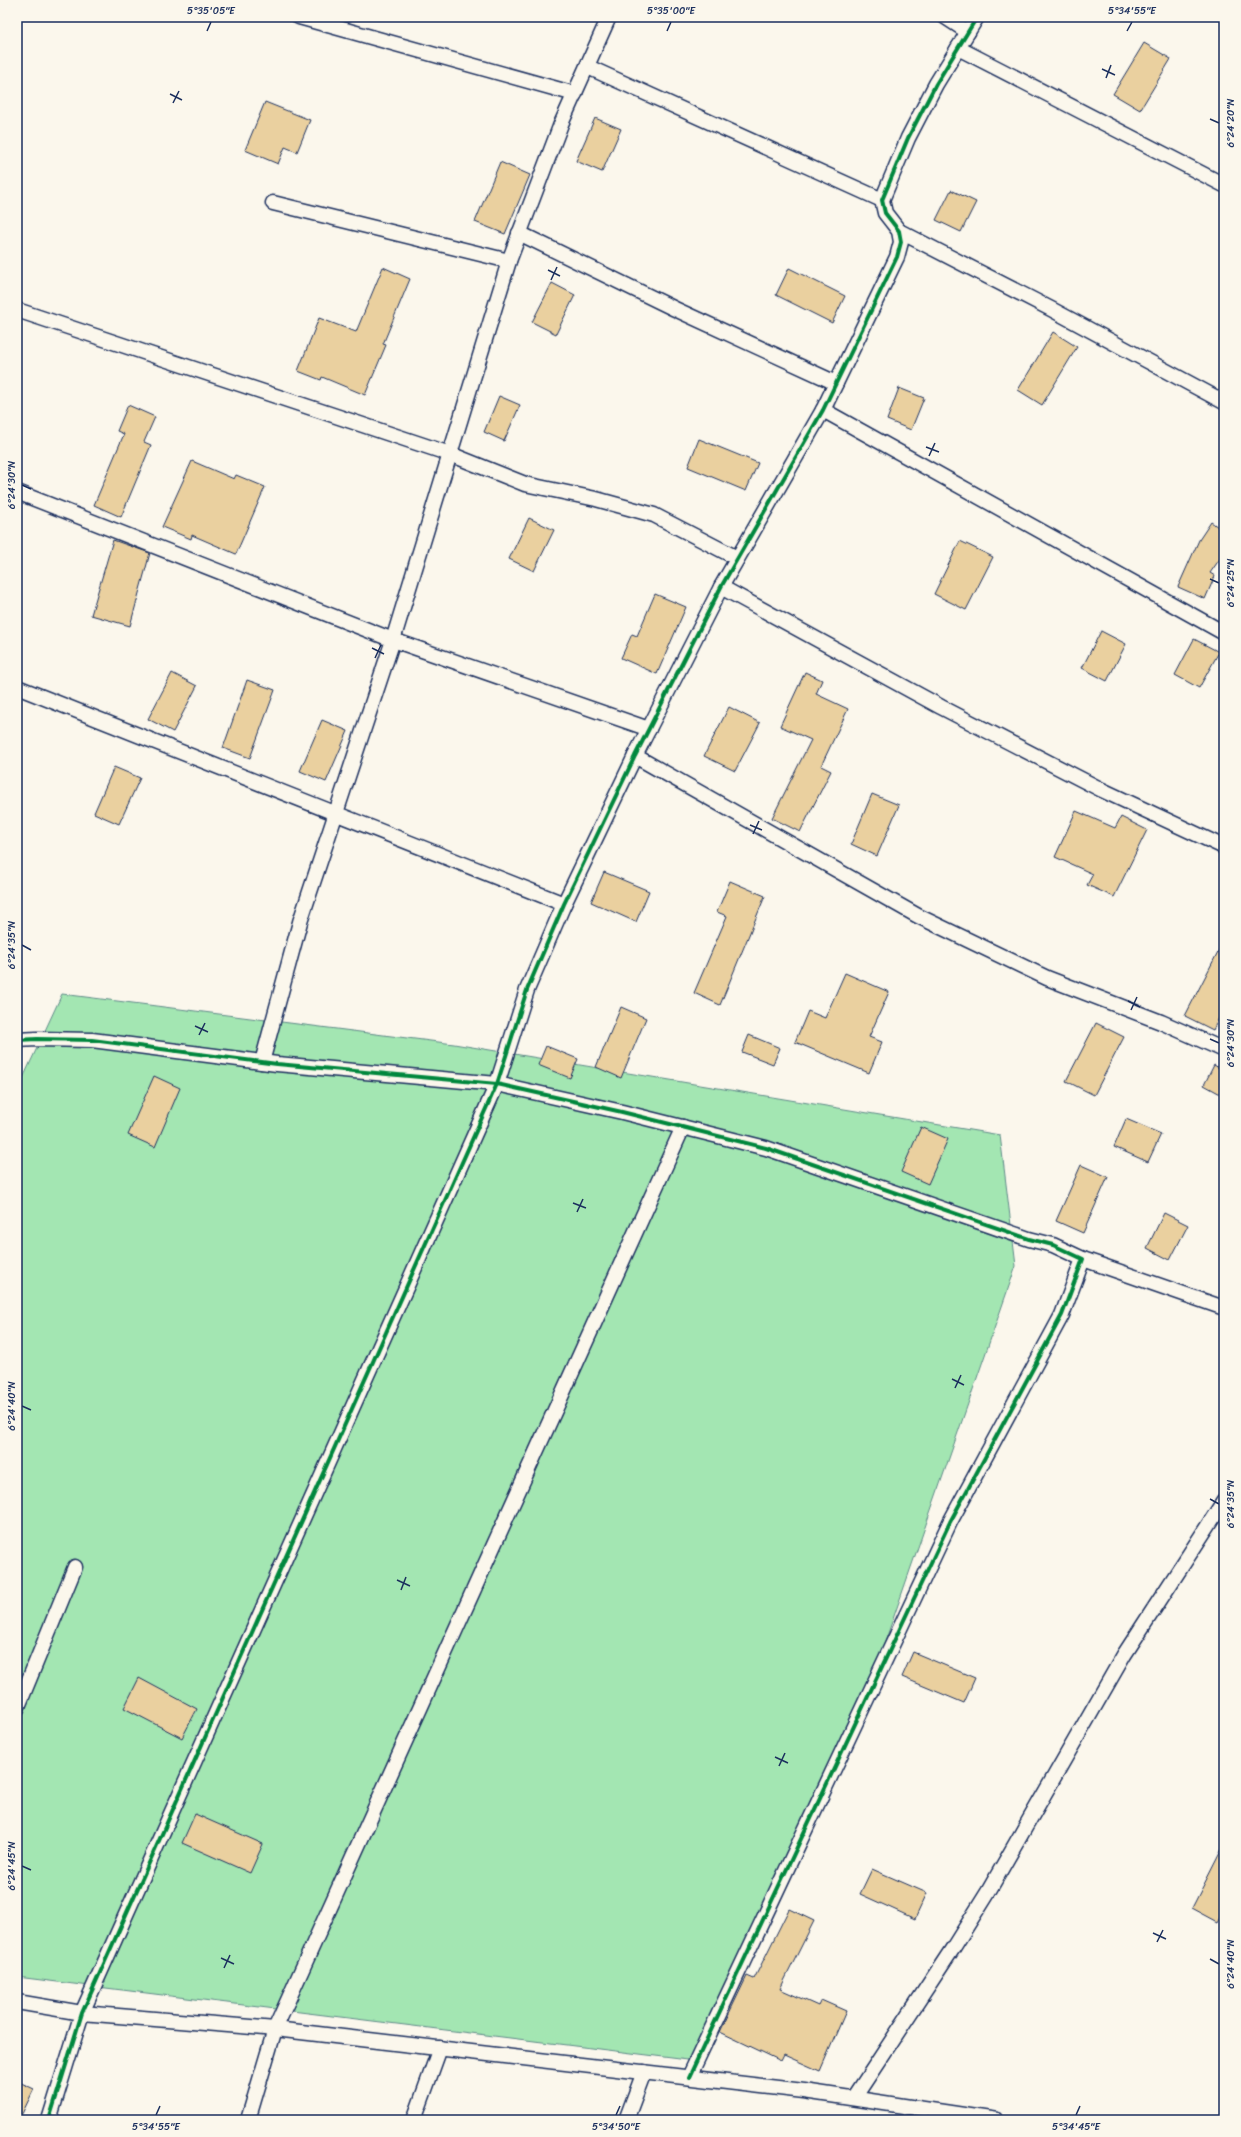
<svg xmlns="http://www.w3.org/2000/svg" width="1241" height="2137" font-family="Sriracha,sans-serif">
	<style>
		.green { fill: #a3e6b2; stroke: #5f8a88 }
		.building { fill: #ead09f; stroke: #1b2f5e }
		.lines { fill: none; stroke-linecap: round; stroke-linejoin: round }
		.street-casing { stroke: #1b2f5e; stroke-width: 17 }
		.street { stroke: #fbf7ec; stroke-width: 14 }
		.cycleway-casing { stroke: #fbf7ec; stroke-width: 6 }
		.cycleway { stroke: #00873e; stroke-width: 4 }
		.ticks { fill: none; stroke: #1b2f5e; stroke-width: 1.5 }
		.neatline { fill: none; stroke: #1b2f5e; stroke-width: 1.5 }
		.ticks-label { font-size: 10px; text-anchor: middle; fill: #1b2f5e }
	</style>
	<rect width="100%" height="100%" fill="#fbf7ec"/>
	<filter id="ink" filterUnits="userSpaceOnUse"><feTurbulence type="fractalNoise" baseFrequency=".025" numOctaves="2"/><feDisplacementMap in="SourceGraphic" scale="8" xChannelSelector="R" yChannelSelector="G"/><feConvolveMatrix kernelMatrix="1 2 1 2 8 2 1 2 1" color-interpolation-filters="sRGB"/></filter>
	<g filter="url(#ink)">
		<!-- green -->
		<path class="green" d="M62 994 454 1044 1000 1135 1016 1266 855 1728 704 2062 17 1977V1091Z"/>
		<!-- building -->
		<g class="building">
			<path d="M1144 43 1171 59 1140 110 1113 94Z"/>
			<path d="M265 102 310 120 297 152 285 147 278 164 245 150Z"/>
			<path d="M595 118 621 129 602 172 576 161Z"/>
			<path d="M500 162 530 175 505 234 475 222Z"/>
			<path d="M951 190 976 202 961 232 936 220Z"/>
			<path d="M383 267 410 279 383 344 386 345 365 395 322 377 321 380 298 371 319 318 356 332Z"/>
			<path d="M789 268 845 296 832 323 776 295Z"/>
			<path d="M552 283 575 295 556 334 532 322Z"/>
			<path d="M1053 332 1077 347 1042 405 1018 390Z"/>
			<path d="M899 388 924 398 911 430 887 420Z"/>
			<path d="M499 396 520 405 504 441 484 432Z"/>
			<path d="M128 405 155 417 144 442 151 445 121 517 94 505 124 434 117 431Z"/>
			<path d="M699 439 758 463 746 491 688 467Z"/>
			<path d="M192 461 234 479 236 475 265 487 236 554 192 535 191 539 162 527Z"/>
			<path d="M529 518 554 530 534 571 509 559Z"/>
			<path d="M1211 522 1224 531V553L1210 573 1215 576 1205 599 1178 587 1199 540Z"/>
			<path d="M113 540 150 553 130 626 91 615Z"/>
			<path d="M960 541 993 557 966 610 934 594Z"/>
			<path d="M655 594 686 607 657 674 621 658 632 634 637 636Z"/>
			<path d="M1101 631 1126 644 1107 681 1082 668Z"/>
			<path d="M1194 639 1219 652 1199 688 1175 675Z"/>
			<path d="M805 672 822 680 816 694 848 709 821 766 831 771 800 832 772 818 811 740 780 726Z"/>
			<path d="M172 673 197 686 173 732 148 719Z"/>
			<path d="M247 680 275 690 250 758 223 748Z"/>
			<path d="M729 707 760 723 735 771 704 756Z"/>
			<path d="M322 720 348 731 326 782 300 771Z"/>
			<path d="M114 767 140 778 119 824 94 813Z"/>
			<path d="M872 794 899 805 877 856 851 844Z"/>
			<path d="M1076 811 1115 828 1121 817 1147 830 1114 897 1087 885 1093 874 1055 857Z"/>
			<path d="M604 872 649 891 636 922 591 902Z"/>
			<path d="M730 881 765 896 720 1005 694 993 727 916 717 912Z"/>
			<path d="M1224 940V1008L1213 1030 1185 1016Z"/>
			<path d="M845 973 889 992 869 1037 882 1042 869 1073 795 1042 808 1011 825 1018Z"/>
			<path d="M621 1007 646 1018 621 1078 596 1067Z"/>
			<path d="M1096 1023 1124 1037 1094 1095 1066 1081Z"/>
			<path d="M749 1035 780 1048 773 1064 742 1052Z"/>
			<path d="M546 1046 578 1059 570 1078 538 1065Z"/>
			<path d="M1214 1065 1224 1071V1096L1204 1085Z"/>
			<path d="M154 1076 180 1088 155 1147 128 1135Z"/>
			<path d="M1126 1119 1161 1134 1148 1162 1114 1147Z"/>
			<path d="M921 1127 948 1139 928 1184 901 1172Z"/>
			<path d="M1081 1165 1108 1177 1083 1233 1056 1221Z"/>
			<path d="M1164 1213 1188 1225 1170 1260 1147 1248Z"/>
			<path d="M913 1652 975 1678 964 1703 902 1677Z"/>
			<path d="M139 1678 197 1709 182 1738 124 1708Z"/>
			<path d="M195 1814 263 1844 250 1873 182 1843Z"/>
			<path d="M1224 1845V1911L1218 1922 1192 1908Z"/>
			<path d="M872 1869 927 1893 915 1919 860 1894Z"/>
			<path d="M789 1909 814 1921 780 1989 818 2006 821 2000 846 2011 820 2071 784 2055 781 2061 720 2032 747 1976 754 1979Z"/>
			<path d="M17 2081 34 2089 19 2120H17Z"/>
		</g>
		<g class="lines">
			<defs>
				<g id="street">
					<path d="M299 17 575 94"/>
					<path d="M945 17 968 32"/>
					<path d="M958 48 1224 185"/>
					<path d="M588 67 882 200"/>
					<path d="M273 203 509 261"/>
					<path d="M899 231 1051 309 1224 402"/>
					<path d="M519 233 675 309 836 383"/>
					<path d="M17 310 450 454 525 484 596 499 654 515 737 558"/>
					<path d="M823 410 1224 633"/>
					<path d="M17 492 393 640 649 729"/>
					<path d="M721 587 941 707 1102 790 1224 847"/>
					<path d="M17 687 564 904"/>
					<path d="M635 756 918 916 1047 978 1161 1022 1224 1050"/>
					<path d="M17 1040 37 1039 92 1040 277 1064 497 1084 622 1112 766 1148 1029 1239 1053 1245 1083 1259 1062 1315 950 1522 689 2077"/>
					<path d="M262 1062 300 922 393 640 509 261 561 124 609 17"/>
					<path d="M1083 1259 1224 1308"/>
					<path d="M17 1709 75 1567"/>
					<path d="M17 2002 82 2013 275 2029 804 2091 997 2120"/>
					<path d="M854 2098 953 1948 988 1892 1124 1655 1224 1501"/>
					<path d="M49 2120 82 2013 497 1084 527 990 564 904 635 756 721 587 823 410 897 257 901 242 899 231 885 213 882 200 908 138 936 84 977 17"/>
					<path d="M248 2120 275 2029 683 1127"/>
					<path d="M414 2120 440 2048"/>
					<path d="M626 2120 644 2072"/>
				</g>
			</defs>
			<!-- street casing -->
			<use href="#street" class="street-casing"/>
			<!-- street -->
			<use href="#street" class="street"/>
			<defs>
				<g id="cycleway">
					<path d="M17 1040 37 1039 92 1040 277 1064 497 1084 622 1112 766 1148 1029 1239 1053 1245 1083 1259 1062 1315 950 1522 689 2077"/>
					<path d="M49 2120 82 2013 497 1084 527 990 564 904 635 756 721 587 823 410 897 257 901 242 899 231 885 213 882 200 908 138 936 84 977 17"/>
				</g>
			</defs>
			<!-- cycleway casing -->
			<use href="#cycleway" class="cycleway-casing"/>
			<!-- cycleway -->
			<use href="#cycleway" class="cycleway"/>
		</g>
	</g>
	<!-- ticks -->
	<path class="ticks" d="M207 31 211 22M667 31 671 22M1127 31 1132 22M1102 69 1115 75M1106 78 1111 65M170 94 182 100M173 103 179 91M1210 119 1219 123M548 270 560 276M551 280 557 267M926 447 939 452M929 456 935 443M22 485 31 489M1210 579 1219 583M372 648 384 654M375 658 381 645M750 825 762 830M753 834 759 821M22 945 31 950M1128 1001 1140 1007M1131 1010 1137 997M195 1026 208 1032M199 1035 205 1023M1210 1039 1219 1043M573 1203 586 1208M577 1212 583 1199M952 1379 964 1385M955 1388 961 1375M22 1406 31 1410M1210 1499 1219 1504M397 1580 410 1586M401 1590 406 1577M775 1757 788 1763M779 1766 785 1753M22 1866 31 1870M1153 1933 1166 1939M1157 1942 1163 1930M221 1958 234 1964M1210 1959 1219 1964M224 1968 230 1955M156 2115 160 2106M616 2115 620 2106M1076 2115 1080 2106"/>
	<!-- margin -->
	<rect width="1241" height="2137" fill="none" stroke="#fbf7ec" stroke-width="44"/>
	<rect x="22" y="22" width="1197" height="2093" class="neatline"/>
	<g class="ticks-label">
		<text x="211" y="14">5°35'05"E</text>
		<text x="671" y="14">5°35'00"E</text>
		<text x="1132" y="14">5°34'55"E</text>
		<text transform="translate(1230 123) rotate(-90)" y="4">6°24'20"N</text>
		<text transform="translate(11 485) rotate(-90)" y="4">6°24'30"N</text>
		<text transform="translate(1230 583) rotate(-90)" y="4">6°24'25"N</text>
		<text transform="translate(11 945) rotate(-90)" y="4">6°24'35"N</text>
		<text transform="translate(1230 1043) rotate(-90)" y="4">6°24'30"N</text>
		<text transform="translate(11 1406) rotate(-90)" y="4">6°24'40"N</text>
		<text transform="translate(1230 1504) rotate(-90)" y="4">6°24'35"N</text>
		<text transform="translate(11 1866) rotate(-90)" y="4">6°24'45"N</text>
		<text transform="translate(1230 1964) rotate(-90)" y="4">6°24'40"N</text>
		<text x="156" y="2130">5°34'55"E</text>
		<text x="616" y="2130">5°34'50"E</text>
		<text x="1076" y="2130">5°34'45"E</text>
	</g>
</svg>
